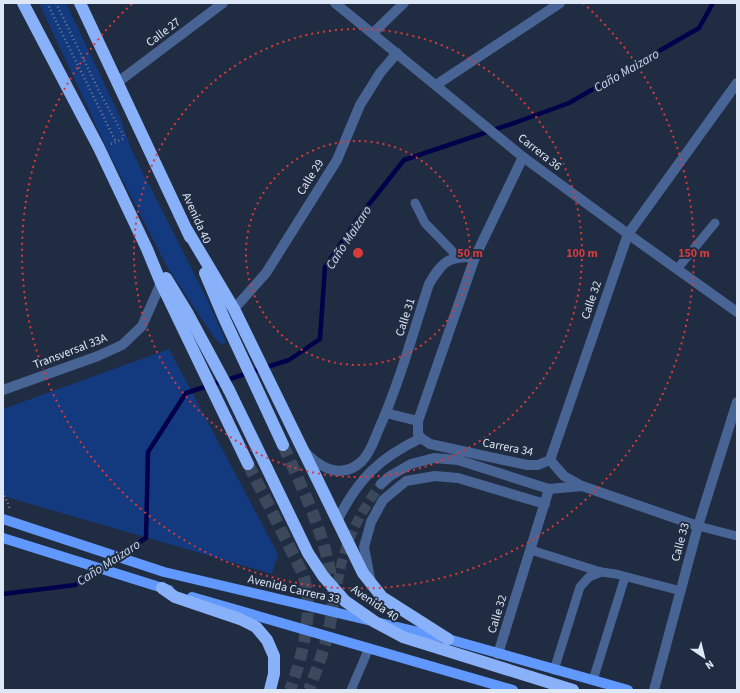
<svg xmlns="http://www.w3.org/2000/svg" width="740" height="693" font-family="'Source Sans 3',sans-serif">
  <rect width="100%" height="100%" fill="#202c41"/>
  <!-- green -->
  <g fill="#13397f">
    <path d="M39 3H66L121 119 131 149 208 301 226 342 222 345 214 337 166 265 109 153Z"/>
    <path d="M169 349 278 554 272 574 3 496V409Z"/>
  </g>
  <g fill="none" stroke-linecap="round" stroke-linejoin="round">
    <!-- stream -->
    <path stroke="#00014a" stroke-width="4.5" d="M3 594 75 585 146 538 148 452 186 393 289 360 320 339 325 267 359 217 404 160 517 122 569 103 699 28 713 3"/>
    <!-- street-tunnel -->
    <path stroke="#3c485c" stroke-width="10" stroke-dasharray="10 5" stroke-linecap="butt" d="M334 598C338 585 339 571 343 558 351 530 364 507 381 484"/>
    <!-- highway-tunnel -->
    <g stroke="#3c485c" stroke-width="12" stroke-dasharray="12 6" stroke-linecap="butt">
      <path d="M283 445C301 486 322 527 330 571 331 580 334 590 333 599 332 630 320 661 309 690"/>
      <path d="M248 464 301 570C316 603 303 657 290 690"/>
    </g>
    <!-- path -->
    <g stroke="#737d8f" stroke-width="2.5" stroke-dasharray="1 3" stroke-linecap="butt">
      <path d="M47 3 116 142"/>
      <path d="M56 3 101 95 125 138"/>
      <path d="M111 144 125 138"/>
      <path d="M3 492 10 509"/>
    </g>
    <!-- lane -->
    <g stroke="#486494" stroke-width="9">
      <path d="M415 203 425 223 458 257"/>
      <path d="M677 269 715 223"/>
      <path d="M698 526 737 536"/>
      <path d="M531 550 601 572"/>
      <path d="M554 670 580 587 589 577 601 572 616 574 681 591"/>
      <path d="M593 680 625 577"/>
      <path d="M351 690 369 648"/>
    </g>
    <!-- street -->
    <g stroke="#486494" stroke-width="10">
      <path d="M335 3 523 157 628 234 737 312"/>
      <path d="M373 33 404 3"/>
      <path d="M118 82 223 3"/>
      <path d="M436 85 560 3"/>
      <path d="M523 157 475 257 418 421V434L421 438 430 444 527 465H538L550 460"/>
      <path d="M234 309 266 273 337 160 360 105 380 73 397 53"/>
      <path d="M3 390 98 356 122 345 142 326 161 283"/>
      <path d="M386 413 418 421"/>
      <path d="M306 453C323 470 343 479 362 461 370 453 374 441 378 431 399 384 413 333 429 284 443 261 448 256 475 257"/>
      <path d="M550 460 628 234 737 83"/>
      <path d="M550 460 564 476 582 486"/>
      <path d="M381 484 390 476 411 464 434 458 458 460 549 489 582 486 698 526"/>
      <path d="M337 521C358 479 379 458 421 438"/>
      <path d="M371 584 364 547 371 522 383 500 406 481 435 476 458 478 545 504"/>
      <path d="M498 654 549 489"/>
      <path d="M654 690 698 526 737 402"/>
    </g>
    <!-- primary -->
    <g stroke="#6198fd" stroke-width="10">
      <path d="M3 519 164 572 448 639 628 690"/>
      <path d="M3 538 169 590"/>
      <path d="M192 597 513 690"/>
    </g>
    <!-- highway -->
    <g stroke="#88b1f9" stroke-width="12">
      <path d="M23 3 99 148 147 249 161 283 248 464"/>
      <path d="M80 3 190 237"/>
      <path d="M187 230 234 309 363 573 382 597 448 639"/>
      <path d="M205 273 224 318 283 445"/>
      <path d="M166 278 188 314 229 390"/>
      <path d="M162 588 175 597 240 619 256 627 267 640 274 656V674L270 690"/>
    </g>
    <!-- highway-bridge -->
    <path stroke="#88b1f9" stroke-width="12" d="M229 390 308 553 323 576 345 601 375 622 403 637 573 690"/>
  </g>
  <!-- distance rings -->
  <g fill="none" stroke="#d73b3c" stroke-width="2" stroke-dasharray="2 4">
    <circle cx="358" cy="253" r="112"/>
    <circle cx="358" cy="253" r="224"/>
    <path d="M583 3A336 336 0 1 1 133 3"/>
  </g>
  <g text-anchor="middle" stroke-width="4" stroke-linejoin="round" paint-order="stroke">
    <!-- street labels -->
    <g font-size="12" fill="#dee7f5" stroke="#202c41">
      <text transform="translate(163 32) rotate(-37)" y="4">Calle 27</text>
      <text transform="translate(540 152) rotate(38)" y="4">Carrera 36</text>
      <text transform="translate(310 177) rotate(-58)" y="4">Calle 29</text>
      <text transform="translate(197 218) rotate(66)" y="4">Avenida 40</text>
      <text transform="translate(591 300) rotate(-71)" y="4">Calle 32</text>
      <text transform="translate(405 317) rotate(-72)" y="4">Calle 31</text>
      <text transform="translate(70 351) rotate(-21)" y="4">Transversal 33A</text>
      <text transform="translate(508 447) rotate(11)" y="4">Carrera 34</text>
      <text transform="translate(680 542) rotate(-75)" y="4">Calle 33</text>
      <text transform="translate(294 589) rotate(13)" y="4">Avenida Carrera 33</text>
      <text transform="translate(375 603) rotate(34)" y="4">Avenida 40</text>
      <text transform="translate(497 614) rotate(-73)" y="4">Calle 32</text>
    </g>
    <!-- water labels -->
    <g font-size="13" font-style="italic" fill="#ccd8ed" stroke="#202c41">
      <text transform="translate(626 70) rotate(-30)" y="5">Caño Maizaro</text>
      <text transform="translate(348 237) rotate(-57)" y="5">Caño Maizaro</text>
      <text transform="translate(108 562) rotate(-33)" y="5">Caño Maizaro</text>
    </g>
  </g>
  <circle cx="358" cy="253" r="6" fill="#d73b3c" stroke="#202c41" stroke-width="2"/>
  <g font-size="12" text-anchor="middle" font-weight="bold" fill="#d73b3c" stroke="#202c41" stroke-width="4" stroke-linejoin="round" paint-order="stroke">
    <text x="470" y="257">50 m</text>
    <text x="582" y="257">100 m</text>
    <text x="694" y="257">150 m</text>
  </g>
  <!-- border -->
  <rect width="740" height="693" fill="none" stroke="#dee7f5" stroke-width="8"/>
  <!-- north arrow -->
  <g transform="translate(704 657) rotate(145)" stroke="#202c41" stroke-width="3" paint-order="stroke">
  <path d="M0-3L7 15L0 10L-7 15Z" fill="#dee7f5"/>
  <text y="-6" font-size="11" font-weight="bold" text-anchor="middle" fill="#dee7f5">N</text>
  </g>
</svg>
